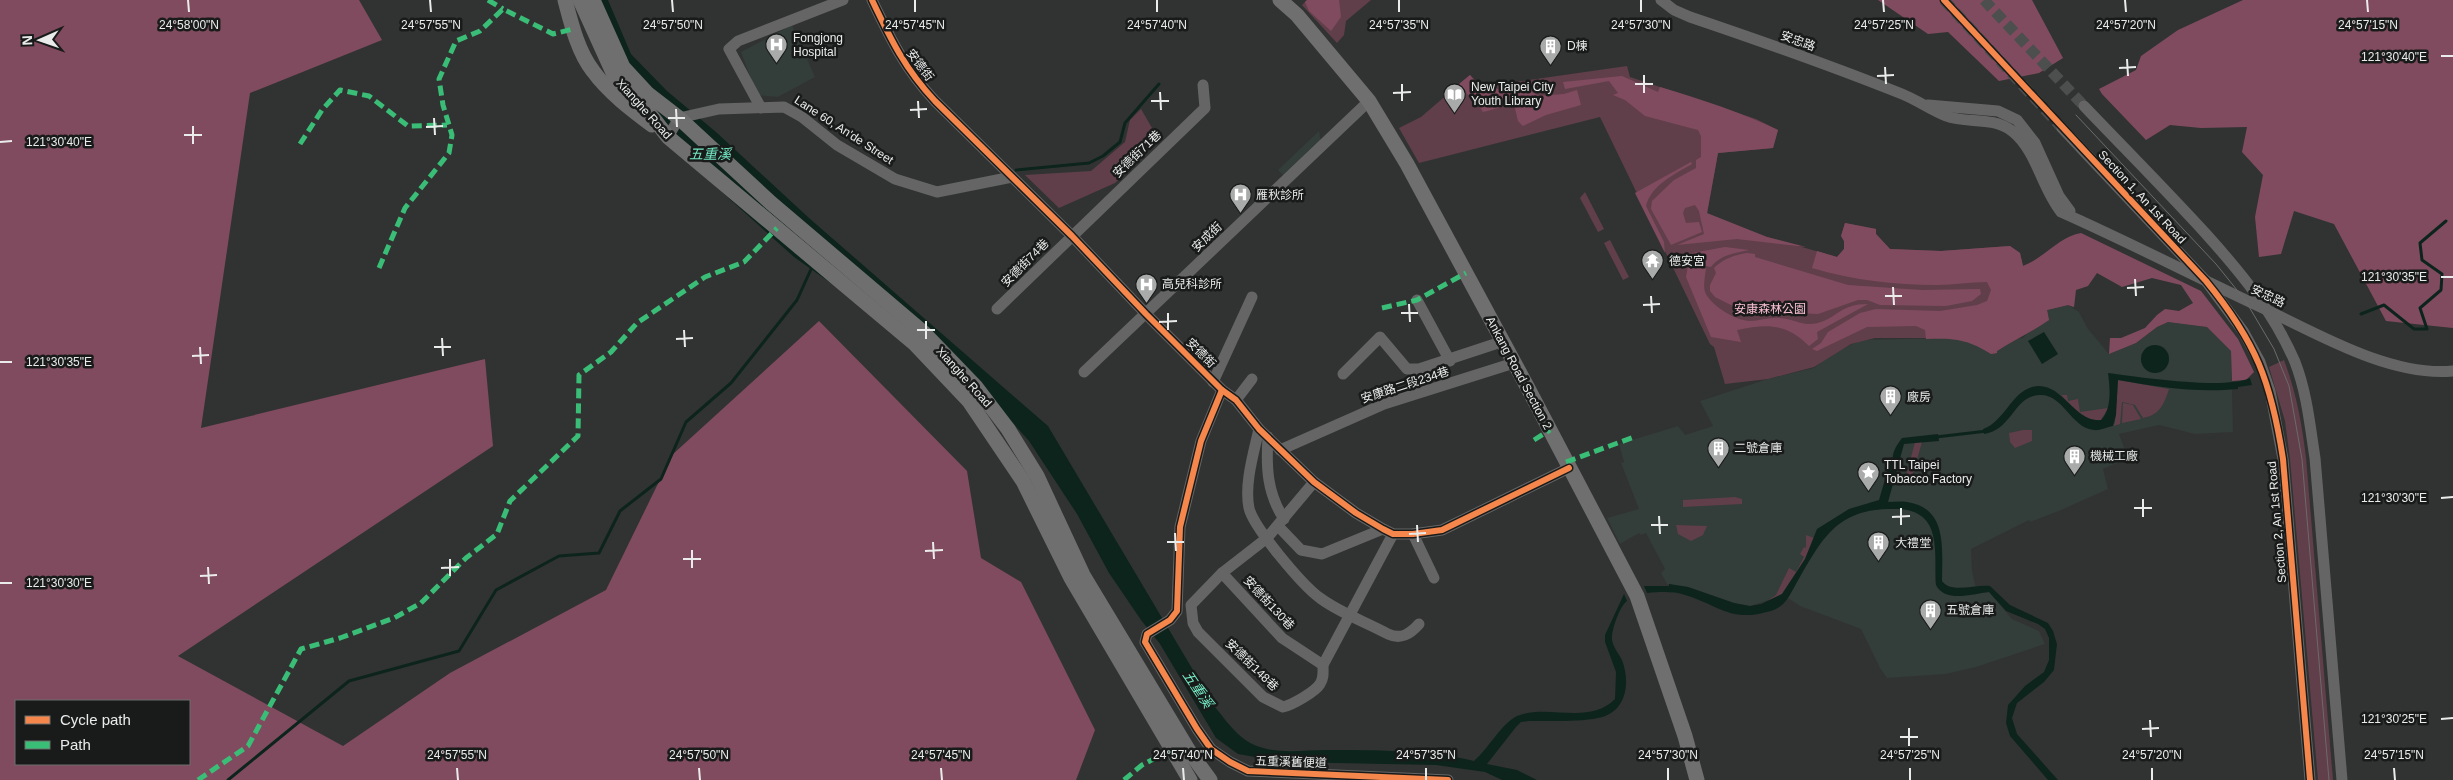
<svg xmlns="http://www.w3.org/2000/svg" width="2453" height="780" font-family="Helvetica,'Noto Sans TC',sans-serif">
  <rect width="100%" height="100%" fill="#313332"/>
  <!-- built -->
  <g fill="#333d39">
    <path d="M792 25 815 77 778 97 757 95 741 52Z"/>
    <path d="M1319 131 1321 143 1286 178 1278 170Z"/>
    <path d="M2068 305 2079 312 2088 329 2109 354 2136 343 2157 327 2168 322 2207 327 2231 351 2233 432 2195 434 2159 425 2119 434 2128 458 2103 469 2108 489 2059 511 2030 522 2029 520 1971 549 1972 571 1977 593 1989 592 2012 619 2039 631 2045 644 1976 667 1946 674 1887 678 1880 668 1861 629 1800 606 1788 598H1775L1750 606 1734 603 1688 587 1667 584 1661 573 1665 569 1646 533 1641 535 1639 533 1620 544 1607 518 1639 509 1621 463 1624 462 1619 444 1678 426 1685 435 1713 426 1700 401 1768 379 1814 368 1831 354 1861 340 1950 338 1972 342 1991 354 2015 339 2023 338 2047 310Z"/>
  </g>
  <!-- green -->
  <g fill="#603f4a">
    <path d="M1307 0H1371L1346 21 1344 35 1337 43 1302 5Z"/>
    <path d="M1627 66 1630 77 1756 119 1778 130 1773 148 1718 153 1707 214 1767 237 1837 257 1844 249V241L1841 236 1845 223 1876 229V234L1890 249 1941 251 2010 246 2020 253 2023 266 2042 258 2053 249 2066 276 2074 307 2068 305 2047 310 2049 320C2032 332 2014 340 1997 351V353L1991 354 1972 342 1950 338H1875L1851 344 1814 367 1768 379 1725 384 1714 347 1710 344 1600 117 1419 163 1399 128 1421 117 1470 75 1480 87Z"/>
    <path d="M1141 109 1159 140 1115 183 1059 208 1025 175 1091 171 1125 142 1130 120Z"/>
    <path d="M1585 192 1604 229 1598 232 1580 198Z"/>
    <path d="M1610 240 1629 277 1623 280 1604 243Z"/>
    <path d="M2284 360C2296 392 2302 424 2306 458L2333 780H2318L2290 459 2285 421 2269 367Z"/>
    <path d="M2118 380 2169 389C2164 404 2160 415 2143 418L2135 405 2122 402 2120 424 2113 426 2115 423Z"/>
    <path d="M2061 395H2067L2068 401 2078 399 2080 412 2108 408 2101 420C2085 422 2072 406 2061 395Z"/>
    <path d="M2123 403 2133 405 2141 419 2122 423Z"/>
    <path d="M2023 430H2032V441L2015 448 2010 442 2009 433Z"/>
    <path d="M1915 442H1922L1910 484 1906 486 1904 484Z"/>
    <path d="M1735 497 1742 499V504L1683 507V500Z"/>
    <path d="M1676 525 1707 526 1703 535 1691 541 1678 534Z"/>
    <path d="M1806 535 1814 538 1805 559 1782 594 1767 601 1776 595 1789 568 1796 572 1804 557 1800 554 1804 547 1806 548Z"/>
  </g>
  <!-- forest -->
  <g fill="#814b5f" fill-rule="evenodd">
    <path d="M0 0H359L382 40 250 93 201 428 485 359 493 446 178 656 343 746 450 673 606 590 672 455 819 321 967 471 981 558 1021 582 1095 730 1076 780H0ZM16 701H189V764H16Z"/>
    <path d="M1307 0H1339L1341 17 1331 31 1309 11 1305 2Z"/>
    <path d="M1878 0H2032L2063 58 2039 73 1999 81 1948 32 1928 34Z"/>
    <path d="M2243 0H2453V328L2386 321 2334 224 2294 211 2281 254 2259 257 2255 217 2263 175 2242 152 2247 127 2201 128 2170 125 2146 140 2102 94 2099 89 2136 70 2141 56 2178 30Z"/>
    <path d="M1470 75 1480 86 1491 85 1500 90 1522 87 1539 96 1564 94 1577 90 1581 105 1546 115 1523 126 1518 121 1514 104 1483 112 1474 98 1472 100 1459 84Z"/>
    <path d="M1622 76 1658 92 1660 87C1700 99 1741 112 1778 130L1773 148 1718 153 1707 213 1767 237 1806 247 1737 239 1677 245 1704 234 1699 211 1695 205 1685 208 1683 213 1686 223 1699 222 1702 232 1671 245 1651 209 1652 201 1674 180 1696 168V160L1701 157V136L1698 130 1645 116 1625 100 1613 95 1618 93 1609 81 1565 89 1563 82Z"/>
    <path d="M1691 162 1692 164C1675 174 1651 185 1646 206L1664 242 1665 253 1635 193Z"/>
    <path d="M1845 223 1876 229V234L1890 249 1941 251 2010 246 2020 253 2023 266C2044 258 2060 236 2081 233L2201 291 2238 339 2254 372 2246 380 2232 381 2231 351 2207 327 2168 322 2157 327 2136 343 2109 354 2110 338H2121L2145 328 2157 315 2165 309 2179 311 2193 303 2181 285 2152 278 2122 287 2097 273 2088 286 2076 290 2074 307 2068 305 2047 310 2049 320C2032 332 2014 340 1997 351V353L1991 354C1967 339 1954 338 1926 339L1925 330 1916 326 1867 327 1817 351 1812 349 1821 343 1828 332 1860 313 1876 309 1940 311 1977 305 1987 301 1991 290 1987 282C1970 282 1953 285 1937 285 1894 285 1853 280 1812 268L1817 251 1837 257 1844 249V241L1841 236Z"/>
    <path d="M1725 247 1749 250C1735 253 1720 255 1711 267L1688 263 1671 257Z"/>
    <path d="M1747 253 1755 254V257L1848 285 1922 290 1980 289 1981 294 1972 301 1946 306 1880 305 1867 300H1858L1818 314 1781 312 1749 314 1715 297 1710 291V285L1716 273 1714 268C1723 259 1734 255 1747 253Z"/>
    <path d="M1688 266 1706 269C1705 276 1703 286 1705 292 1710 305 1736 321 1750 321 1760 321 1770 317 1780 318 1794 319 1804 327 1818 323 1839 317 1840 304 1868 304L1817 332 1818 339 1809 346C1786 323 1767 324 1737 330L1741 342 1711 337 1686 277Z"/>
  </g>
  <!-- water -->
  <g fill="#0d241d">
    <path d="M574 0H608L631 54 667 91 716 132 809 218 1048 426 1215 707C1228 723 1240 741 1260 747 1281 754 1304 750 1325 750 1373 750 1429 750 1474 761 1488 749 1502 723 1517 716 1548 703 1588 726 1615 699L1616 672 1605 642V635L1624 594 1627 601C1620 606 1611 630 1612 640 1613 647 1619 654 1622 660 1631 684 1626 713 1598 718 1580 722 1549 721 1529 721L1521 722 1516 727 1487 764 1517 770 1537 780H1502L1485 772 1436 765 1284 762 1238 754 1216 738 1160 644 1141 620 1109 573 1077 514 1029 441 1013 423 887 323 794 257 702 174Z"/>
    <path d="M2044 332 2058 354 2042 364 2028 341Z"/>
    <circle cx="2155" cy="359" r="14"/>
    <path d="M2108 373C2139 377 2224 390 2250 378L2252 385 2238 387V389C2196 393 2159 387 2118 380L2116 415 2113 426C2107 427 2099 431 2094 430 2071 428 2063 393 2039 395 2014 396 2012 430 1984 434L1983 429C2004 422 2011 393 2032 387 2062 379 2073 423 2101 420 2112 409 2110 388 2108 373Z"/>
    <path d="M1938 434 1939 441 1904 444 1888 502C1894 502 1901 501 1907 502 1948 508 1942 549 1942 581 1951 594 1976 584 1990 586L2010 605 2048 623 2053 631 2057 644 2054 670 2044 682 2017 703 2012 718 2017 734 2058 780H2048L2010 736 2006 723 2008 705 2025 686 2044 672 2049 660V638L2045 629 2038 624 2006 611 1989 592C1972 594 1945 603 1936 585 1934 552 1943 511 1898 509 1837 507 1823 537 1796 584 1789 596 1786 606 1771 611 1730 623 1721 606 1685 595 1673 591 1659 592 1647 593L1644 586H1669V584L1688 587 1734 603 1750 606 1761 604 1782 594 1805 559 1817 529 1849 509 1879 500 1890 462H1893C1891 452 1898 444 1902 438Z"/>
  </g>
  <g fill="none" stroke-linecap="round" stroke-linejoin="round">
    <!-- stream -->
    <g stroke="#0d241d" stroke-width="3">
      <path d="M1016 170 1089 163 1103 156 1120 142 1125 123 1159 84"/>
      <path d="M2361 314 2384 305 2414 329H2427L2420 308 2441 290 2442 274 2422 260 2420 243 2446 221"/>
      <path d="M1936 437 1987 431"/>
      <path d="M228 780 349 681 459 651 496 590 559 556 599 553 620 511 661 479 686 422 731 383 797 300 812 267"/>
    </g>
    <!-- minor-tunnel -->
    <g stroke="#4d4f4e" stroke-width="11" stroke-dasharray="11 5.5" stroke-linecap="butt">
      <path d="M1944 0 2062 128"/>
      <path d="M1984 0 2084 106"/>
    </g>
    <!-- minor -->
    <g stroke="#656565" stroke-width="11">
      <path d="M872 0C891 40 905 69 935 101L1072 236 1146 314 1222 390 1236 400 1259 429 1314 482 1356 513 1383 529 1393 534H1413L1442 530 1569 468"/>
      <path d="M1661 0 1674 10 1690 17C1761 41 1832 66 1902 94 1917 100 1931 110 1946 116 1967 124 1992 116 2012 131 2037 151 2041 187 2061 212 2131 243 2198 278 2267 310 2321 336 2392 377 2453 371"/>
      <path d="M1928 105 1998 111 2017 120 2035 143 2059 196 2070 211"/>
      <path d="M2084 106C2125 149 2167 191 2207 235 2242 274 2274 313 2295 362 2307 393 2310 426 2315 458L2342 780"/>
      <path d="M761 108 729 49 738 41 843 0"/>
      <path d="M2062 128 2206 281 2243 331 2260 362 2270 391 2283 459 2310 780"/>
      <path d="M668 137 679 118 719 109 784 107 802 117 837 145 895 179 937 192 1012 177"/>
      <path d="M1417 300 1450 361"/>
      <path d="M997 309 1205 108 1203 85"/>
      <path d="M1084 372 1369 101"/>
      <path d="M1343 374 1380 337 1407 369H1419L1501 342"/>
      <path d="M1213 382 1252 297"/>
      <path d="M1222 390 1201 441 1180 527 1177 611 1170 620 1147 634 1145 642 1197 729 1211 749 1230 762 1248 771 1448 780"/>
      <path d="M1236 400 1252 379"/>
      <path d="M1259 429C1254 452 1244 484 1249 508 1253 527 1303 586 1320 598 1340 613 1366 622 1388 634 1401 640 1410 634 1419 624"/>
      <path d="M1268 437C1266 467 1267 493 1284 519"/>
      <path d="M1280 450 1384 404 1514 363"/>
      <path d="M1314 482 1267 538 1222 573 1191 605 1193 623 1198 632 1263 697 1283 707C1292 705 1315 692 1320 684 1324 678 1323 672 1323 665L1393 534"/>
      <path d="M1278 526 1301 550 1322 554 1383 529"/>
      <path d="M1413 534 1434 578"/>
      <path d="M1222 573 1282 638 1323 665"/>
    </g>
    <!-- major -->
    <g stroke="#706f6f" stroke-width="15">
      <path d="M565 0C571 23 578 52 593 71 608 92 632 110 652 125"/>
      <path d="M580 0 614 75 640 101 668 137 915 344 969 401 1023 481 1071 578 1190 780"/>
      <path d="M593 0 623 67 648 94 679 118 771 203 924 333 976 387 1008 429 1037 476 1083 575 1189 751 1210 780"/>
      <path d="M1280 0 1297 15 1369 101 1407 164 1530 392 1637 596 1685 736 1697 780"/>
    </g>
    <!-- tram -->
    <path stroke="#6b6b6b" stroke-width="1" d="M2076 115 2216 264 2245 300 2274 349 2289 386 2302 459 2329 780"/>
    <!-- quiet -->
    <g stroke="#3abd76" stroke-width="5" stroke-dasharray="10 5" stroke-linecap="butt">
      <path d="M488 0 503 9"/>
      <path d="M300 144 322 110 340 90 369 96 408 126 447 125"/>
      <path d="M379 268 405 208 449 153 452 135 443 105 439 79 456 41 480 31 503 9 553 34 573 29"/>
      <path d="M1382 308 1417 300 1466 273"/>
      <path d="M1534 440 1550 430"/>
      <path d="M1566 462 1634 437"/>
      <path d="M198 780 248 746 301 649 340 638 394 618 421 603 466 558 497 534 510 501 578 436 579 375 611 352 637 323 705 277 744 262 777 228"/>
      <path d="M1124 780 1142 765 1171 750"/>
    </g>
    <defs>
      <g id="cycleway">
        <path d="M872 0C891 40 905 69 935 101L1072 236 1146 314 1222 390 1236 400 1259 429 1314 482 1356 513 1383 529 1393 534H1413L1442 530 1569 468"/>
        <path d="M1944 0 2206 281C2256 342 2271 381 2283 459L2310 780"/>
        <path d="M1222 390 1201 441 1180 527 1177 611 1170 620 1147 634 1145 642 1197 729 1211 749 1230 762 1248 771 1448 780"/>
      </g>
    </defs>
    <!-- cycleway casing -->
    <use href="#cycleway" stroke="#191b1a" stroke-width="9"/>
    <!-- cycleway -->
    <use href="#cycleway" stroke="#f5874c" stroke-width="6"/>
  </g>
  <!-- ticks -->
  <path fill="none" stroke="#e9ecea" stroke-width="2" d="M188 0 189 12M430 0 431 12M672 0 673 12M915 0V12M1157 0V12M1399 0V12M1641 0V12M1883 0 1884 12M2125 0 2126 12M2367 0 2368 12M2441 56H2453M2127 59 2128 76M1885 67 1886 84M2119 68 2136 67M1644 75V93M1877 76 1894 75M1402 84V101M1635 84H1653M1160 92 1161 110M1393 93 1411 92M918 101 919 118M1151 101H1169M676 109 677 127M910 110 927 109M434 118 435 135M668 118H685M193 126V144M426 127 443 126M184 135H202M0 142 12 141M2441 277H2453M2135 279 2136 296M1893 287 1894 305M2127 288 2144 287M1651 296 1652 313M1885 296H1902M1409 304 1410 322M1643 305 1660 304M1168 313V330M1401 313H1418M926 321V339M1159 322 1177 321M684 330 685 347M917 330H935M442 338 443 356M676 339 693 338M200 347 201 364M434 347H451M192 356 209 355M0 362H12M2441 498 2453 497M2143 499V517M1901 508V525M2134 508H2152M1659 516 1660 534M1892 517 1910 516M1417 525 1418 542M1651 525H1668M1175 533 1176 551M1409 534 1426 533M933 542 934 559M1167 542H1184M692 550V568M925 551 943 550M450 559V576M683 559H701M208 567 209 584M441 568 459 567M200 576 217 575M0 583H12M2441 719 2453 718M2150 720 2151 737M1909 728V746M2142 729 2159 728M1900 737H1918M457 768 458 780M699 768 700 780M941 768 942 780M1183 768 1184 780M1426 768V780M1668 768V780M1910 768V780M2152 768V780M2394 768 2395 780"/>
  <!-- icons -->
  <defs>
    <symbol id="hospital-pin" viewBox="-11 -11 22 30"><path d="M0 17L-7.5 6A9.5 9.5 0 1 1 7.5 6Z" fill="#a9abaa" stroke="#191b1a"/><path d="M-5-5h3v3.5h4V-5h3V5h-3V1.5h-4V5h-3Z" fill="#fff"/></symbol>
    <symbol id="building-pin" viewBox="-11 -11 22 30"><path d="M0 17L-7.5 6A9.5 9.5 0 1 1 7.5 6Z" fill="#a9abaa" stroke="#191b1a"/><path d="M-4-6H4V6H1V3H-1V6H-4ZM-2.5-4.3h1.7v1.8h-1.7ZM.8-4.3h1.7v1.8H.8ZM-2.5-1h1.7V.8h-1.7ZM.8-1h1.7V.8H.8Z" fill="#fff"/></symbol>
    <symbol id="library-pin" viewBox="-11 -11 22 30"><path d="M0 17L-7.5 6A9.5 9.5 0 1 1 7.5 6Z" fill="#a9abaa" stroke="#191b1a"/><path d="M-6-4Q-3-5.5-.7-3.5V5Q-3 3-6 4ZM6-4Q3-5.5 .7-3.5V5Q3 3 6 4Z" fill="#fff"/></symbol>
    <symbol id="temple-pin" viewBox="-11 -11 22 30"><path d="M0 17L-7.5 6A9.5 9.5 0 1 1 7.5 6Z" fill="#a9abaa" stroke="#191b1a"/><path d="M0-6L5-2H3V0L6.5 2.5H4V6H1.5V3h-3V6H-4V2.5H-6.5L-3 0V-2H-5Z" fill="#fff"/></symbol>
    <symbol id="sight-pin" viewBox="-11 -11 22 30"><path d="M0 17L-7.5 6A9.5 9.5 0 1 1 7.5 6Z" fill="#a9abaa" stroke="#191b1a"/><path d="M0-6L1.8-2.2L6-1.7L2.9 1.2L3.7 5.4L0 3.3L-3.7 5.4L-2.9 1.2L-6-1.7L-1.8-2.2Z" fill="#fff"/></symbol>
  </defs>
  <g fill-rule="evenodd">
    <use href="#hospital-pin" x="764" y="32" width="25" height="34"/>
    <use href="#building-pin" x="1538" y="34" width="25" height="34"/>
    <use href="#library-pin" x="1442" y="82" width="25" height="34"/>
    <use href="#hospital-pin" x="1228" y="182" width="25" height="34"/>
    <use href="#temple-pin" x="1640" y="248" width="25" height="34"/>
    <use href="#hospital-pin" x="1134" y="272" width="25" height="34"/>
    <use href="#building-pin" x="1878" y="384" width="25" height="34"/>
    <use href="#building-pin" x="1706" y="436" width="25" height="34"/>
    <use href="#building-pin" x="2062" y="444" width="25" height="34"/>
    <use href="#sight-pin" x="1856" y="460" width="25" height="34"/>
    <use href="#building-pin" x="1866" y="530" width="25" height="34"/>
    <use href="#building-pin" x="1918" y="598" width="25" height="34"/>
  </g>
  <g text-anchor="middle" stroke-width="5" stroke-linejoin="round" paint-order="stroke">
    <!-- poi labels -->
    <g font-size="12" fill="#e9ecea" stroke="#191b1a" text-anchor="start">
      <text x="793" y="42">Fongjong<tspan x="793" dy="14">Hospital</tspan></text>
      <text x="1567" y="50">D棟</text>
      <text x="1471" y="91">New Taipei City<tspan x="1471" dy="14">Youth Library</tspan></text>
      <text x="1256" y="199">雁秋診所</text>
      <text x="1669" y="265">德安宮</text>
      <text x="1162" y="288">高兒科診所</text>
      <text x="1907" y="401">廠房</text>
      <text x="1734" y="452">二號倉庫</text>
      <text x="2090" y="460">機械工廠</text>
      <text x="1884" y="469">TTL Taipei<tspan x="1884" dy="14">Tobacco Factory</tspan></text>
      <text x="1895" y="547">大禮堂</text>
      <text x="1946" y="614">五號倉庫</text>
    </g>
    <!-- street labels -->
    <g font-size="12" fill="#e9ecea" stroke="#191b1a">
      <text transform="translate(1798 41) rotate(20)" y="4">安忠路</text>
      <text transform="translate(920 65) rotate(53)" y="4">安德街</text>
      <text transform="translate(644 109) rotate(48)" y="4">Xianghe Road</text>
      <text transform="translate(844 130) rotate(33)" y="4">Lane 60, An'de Street</text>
      <text transform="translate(1137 154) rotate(-44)" y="4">安德街71巷</text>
      <text transform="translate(2142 197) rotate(47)" y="4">Section 1, An 1st Road</text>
      <text transform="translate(1207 237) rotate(-44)" y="4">安成街</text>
      <text transform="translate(1025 263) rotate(-45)" y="4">安德街74巷</text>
      <text transform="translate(2268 296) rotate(25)" y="4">安忠路</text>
      <text transform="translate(1201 353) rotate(45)" y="4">安德街</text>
      <text transform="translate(1519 373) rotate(62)" y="4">Ankang Road Section 2</text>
      <text transform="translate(964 377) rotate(48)" y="4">Xianghe Road</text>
      <text transform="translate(1405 385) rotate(-18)" y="4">安康路二段234巷</text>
      <text transform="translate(2277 522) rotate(-95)" y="4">Section 2, An 1st Road</text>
      <text transform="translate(1269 603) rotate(47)" y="4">安德街130巷</text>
      <text transform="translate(1252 665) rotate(44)" y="4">安德街148巷</text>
      <text transform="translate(1291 762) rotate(2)" y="4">五重溪舊便道</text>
    </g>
    <!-- park labels -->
    <g font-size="12" fill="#fbc0d3" stroke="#191b1a">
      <text x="1770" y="313">安康森林公園</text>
    </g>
    <!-- water labels -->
    <g font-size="14" font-style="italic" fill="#72e7c2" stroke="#191b1a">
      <text x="710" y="159">五重溪</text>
      <text transform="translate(1198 689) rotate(56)" y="5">五重溪</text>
    </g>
  </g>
  <g font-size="12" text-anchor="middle" fill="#e9ecea" stroke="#191b1a" stroke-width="5" stroke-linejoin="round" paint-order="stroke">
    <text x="189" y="29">24°58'00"N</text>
    <text x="431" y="29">24°57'55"N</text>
    <text x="673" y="29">24°57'50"N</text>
    <text x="915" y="29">24°57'45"N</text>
    <text x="1157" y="29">24°57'40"N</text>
    <text x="1399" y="29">24°57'35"N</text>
    <text x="1641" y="29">24°57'30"N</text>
    <text x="1884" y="29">24°57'25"N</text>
    <text x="2126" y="29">24°57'20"N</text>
    <text x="2368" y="29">24°57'15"N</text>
    <text x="2394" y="61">121°30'40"E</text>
    <text x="59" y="146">121°30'40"E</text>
    <text x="2394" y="281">121°30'35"E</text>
    <text x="59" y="366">121°30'35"E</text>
    <text x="2394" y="502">121°30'30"E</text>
    <text x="59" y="587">121°30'30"E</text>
    <text x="2394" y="723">121°30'25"E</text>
    <text x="457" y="759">24°57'55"N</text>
    <text x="699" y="759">24°57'50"N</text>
    <text x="941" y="759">24°57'45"N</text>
    <text x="1183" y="759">24°57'40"N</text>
    <text x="1426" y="759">24°57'35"N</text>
    <text x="1668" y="759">24°57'30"N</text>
    <text x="1910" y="759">24°57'25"N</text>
    <text x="2152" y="759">24°57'20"N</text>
    <text x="2394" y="759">24°57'15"N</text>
  </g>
  <!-- legend -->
  <rect x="15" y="700" width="175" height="65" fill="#191b1a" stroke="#6c6f6d"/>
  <rect x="25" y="716" width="25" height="8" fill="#f5874c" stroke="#6c6f6d"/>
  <text x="60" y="725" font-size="15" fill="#e9ecea">Cycle path</text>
  <rect x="25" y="741" width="25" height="8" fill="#3abd76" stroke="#6c6f6d"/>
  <text x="60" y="750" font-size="15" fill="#e9ecea">Path</text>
  <!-- north arrow -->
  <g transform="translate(40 40) rotate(268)" stroke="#191b1a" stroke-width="4" paint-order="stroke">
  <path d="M0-4L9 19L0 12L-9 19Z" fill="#e9ecea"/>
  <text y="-8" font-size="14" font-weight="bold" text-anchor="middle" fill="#e9ecea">N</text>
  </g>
</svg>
